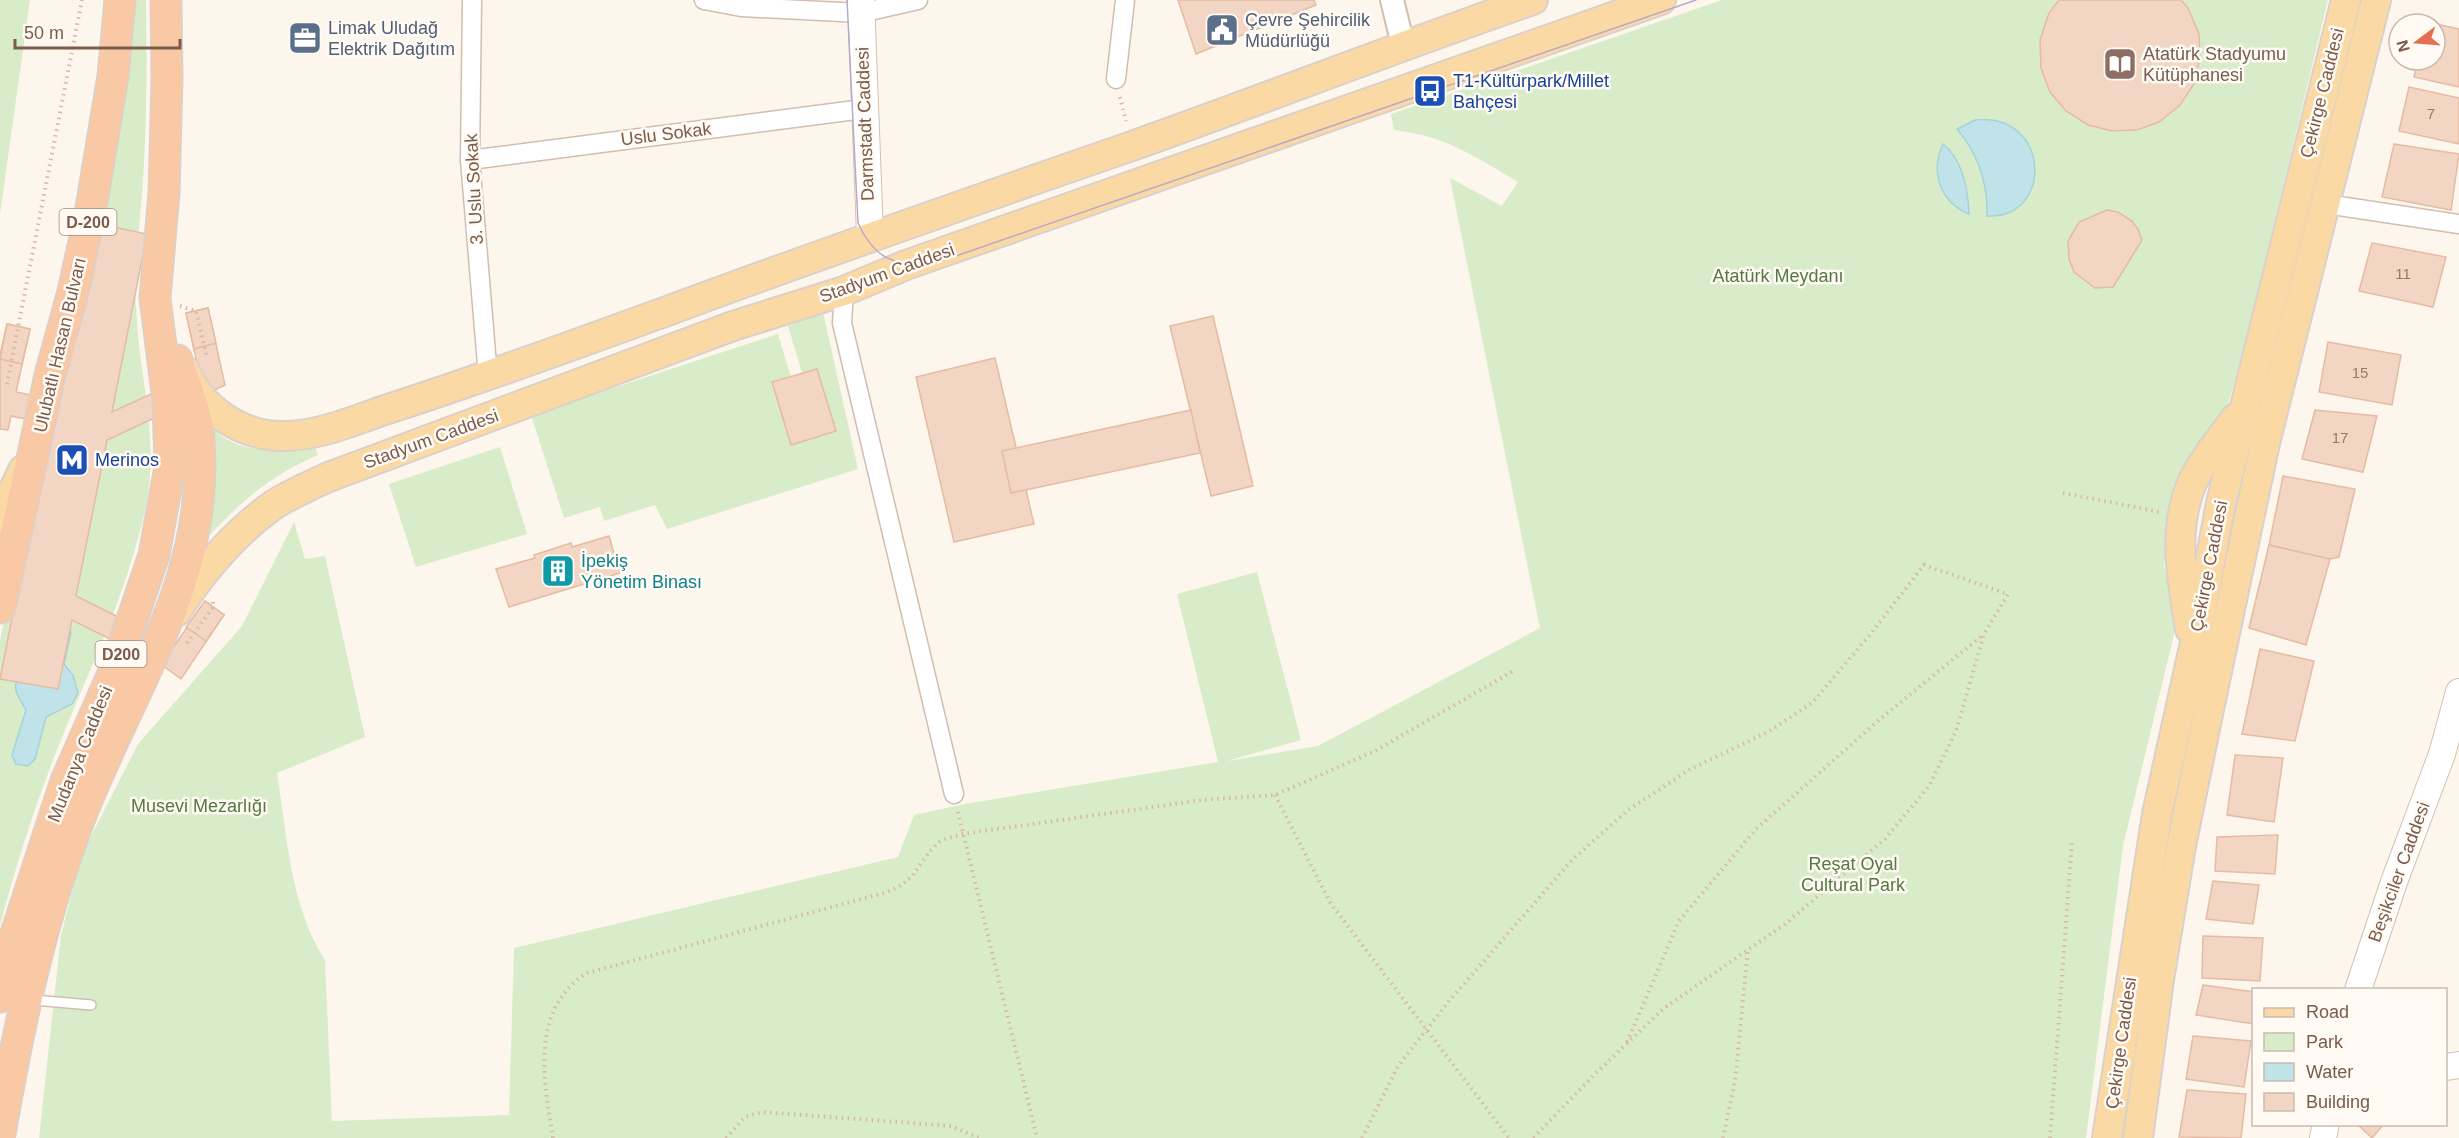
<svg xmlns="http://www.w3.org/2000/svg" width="2459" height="1138" font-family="Arial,sans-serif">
  <rect width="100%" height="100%" fill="#fdf6ec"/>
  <!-- green -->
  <g fill="#d8ecc9">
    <path d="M0 0H30L0 214Z"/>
    <path d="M124 0H146C147 54 147 108 144 163 142 210 134 258 136 306 138 373 160 438 146 506 129 585 96 656 65 730 39 793 17 860 0 926V641Z"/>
    <path d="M1722 0H2328L2243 352 2219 435 2169 518 2164 566 2178 618 2123 846 2086 1138H39L61 935 81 856 138 744 242 626 294 522 305 559 325 556 365 737 277 773C287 835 290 906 325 960L332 1121 509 1115 514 948 898 857 914 815 965 804 1218 762 1177 594 1257 572 1301 740 1227 761 1318 746 1540 628 1450 178 1502 206 1518 182C1474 156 1446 136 1394 130L1391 114Z"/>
    <path d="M823 312 858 469 667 529 655 505 604 521 600 507 564 518 531 415 778 334 791 377 802 373 788 326Z"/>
    <path d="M189 401C198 411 207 423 217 432 242 455 284 451 315 448L318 455C254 482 214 527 172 581L191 479Z"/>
    <path d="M500 447 527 534 416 567 389 484Z"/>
  </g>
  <!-- water -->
  <g fill="#bfe3e8" stroke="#a5d3da" stroke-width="1.5">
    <path d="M1975 120C2050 111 2055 219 1987 216 1988 183 1979 155 1957 129Z"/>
    <path d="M1943 144C1963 160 1968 189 1969 214 1940 202 1930 172 1943 144Z"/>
    <path d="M52 627 71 632 64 664 73 675 78 693 72 704 46 717 35 759 28 766 16 764 12 755 26 710C22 702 14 693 16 684 18 664 41 642 52 627Z"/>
  </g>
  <!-- building -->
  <g fill="#f3d5c3" stroke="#e6bba3" stroke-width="1.5">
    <path d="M1178 0H1314L1316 5 1196 54Z"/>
    <path d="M2059 0H2181L2188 8 2199 34 2200 59 2194 84 2180 105 2159 122 2137 130 2112 131 2088 125 2066 111 2050 92 2041 68 2040 40 2049 13Z"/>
    <path d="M2427 22 2459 29V87L2414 77 2418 60H2435V24H2426Z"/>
    <path d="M2409 87 2459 98V144L2399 131Z"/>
    <path d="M2394 144 2459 154 2451 210 2382 197Z"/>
    <path d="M2107 210 2118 212 2132 221 2138 229 2142 240 2113 287 2095 288 2074 272 2069 259 2068 241 2079 222Z"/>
    <path d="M89 222 147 234 112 412 199 372 186 313 208 308 225 385 107 440 76 596 175 645 205 601 224 615 181 679 162 665 72 620 58 689 0 679 50 424 11 416 8 430 0 429V355L7 324 30 329 16 392 55 400Z"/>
    <path d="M2372 243 2446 257 2433 307 2359 291Z"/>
    <path d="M208 308 216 343 194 349 186 313Z"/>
    <path d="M1213 316 1253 486 1211 496 1170 326Z"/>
    <path d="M7 324 30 329 22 364 0 359Z"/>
    <path d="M2328 342 2401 355 2392 405 2319 392Z"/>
    <path d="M995 358 1034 524 954 542 916 377Z"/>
    <path d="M817 369 836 431 791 445 772 382Z"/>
    <path d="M1191 410 1200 453 1011 493 1002 451Z"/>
    <path d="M2315 410 2377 416 2363 472 2302 459Z"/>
    <path d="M2283 476 2355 489 2339 557 2330 559 2269 545Z"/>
    <path d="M609 536 620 573 509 607 496 569 535 558 534 555 571 543 572 547Z"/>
    <path d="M2269 545 2330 559 2306 645 2249 628Z"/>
    <path d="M205 601 224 615 206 641 186 627Z"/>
    <path d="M2260 649 2314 661 2295 741 2242 734Z"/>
    <path d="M2235 755 2283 758 2274 822 2227 815Z"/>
    <path d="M2278 835 2275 874 2215 871 2217 837Z"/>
    <path d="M2213 881 2259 885 2253 924 2206 919Z"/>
    <path d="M2203 936 2263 938 2260 981 2202 978Z"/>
    <path d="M2203 985 2254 992 2253 1024 2196 1015Z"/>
    <path d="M2193 1036 2251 1041 2244 1087 2186 1079Z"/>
    <path d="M2187 1090 2246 1094 2241 1138 2179 1137Z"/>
    <path d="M2357 1124H2384L2372 1138Z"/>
  </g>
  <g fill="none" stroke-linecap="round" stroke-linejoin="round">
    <defs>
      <path id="service" d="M34 1000 91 1005"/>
      <g id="minor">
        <path d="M472 0 470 160 488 377"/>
        <path d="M704 0 741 7 861 13 918 0"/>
        <path d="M1116 79 1125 0"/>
        <path d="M470 160 863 109"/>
        <path d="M2326 204 2459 224"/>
        <path d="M844 291 842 323 954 794"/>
      </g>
      <path id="tertiary" d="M1392 0 1403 45"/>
      <g id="secondary">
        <path d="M861 0 870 235"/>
        <path d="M2358 990 2394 882 2442 754 2459 692"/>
        <path d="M2446 1067 2459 1065"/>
        <path d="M2323 1138 2326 1124"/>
      </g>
      <g id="primary">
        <path d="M185 371C201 409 241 436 282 436 319 437 359 418 394 407 484 378 573 345 662 313 817 255 973 201 1129 147 1264 99 1397 47 1533 0"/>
        <path d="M0 519 23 470"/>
        <path d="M176 612C202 571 232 535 272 506 288 495 308 487 326 478L733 326 844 291 906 265 1661 0"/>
        <path d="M2190 629C2182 581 2172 530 2192 483 2203 460 2221 438 2236 418"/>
        <path d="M2107 1138 2157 814 2194 647 2221 503 2346 0"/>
        <path d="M2138 1138 2159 980 2181 846 2208 714 2265 443 2376 0"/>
      </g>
      <g id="trunk">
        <path d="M0 608 50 375 73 292 90 214 113 76 120 0"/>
        <path d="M0 997 11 949 66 781 116 667 154 555 170 467 168 401 155 298 164 193 167 79 166 0"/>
        <path d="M0 1134C18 1031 39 928 75 831 123 698 215 578 198 430 195 407 184 382 177 360"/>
      </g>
    </defs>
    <!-- service casing -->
    <use href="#service" stroke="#d1beb0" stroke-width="12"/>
    <!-- minor casing -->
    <use href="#minor" stroke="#d1beb0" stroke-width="21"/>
    <!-- tertiary casing -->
    <use href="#tertiary" stroke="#d1beb0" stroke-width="26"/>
    <!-- secondary casing -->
    <use href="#secondary" stroke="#d6c0b0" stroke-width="28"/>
    <!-- primary casing -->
    <use href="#primary" stroke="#dad1cd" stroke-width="32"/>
    <!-- trunk casing -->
    <use href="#trunk" stroke="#dad1cd" stroke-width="33"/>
    <!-- path -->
    <g stroke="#d9b8a5" stroke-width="4" stroke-dasharray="1.5 4.5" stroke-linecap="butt">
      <path d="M1120 97 1126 121"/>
      <path d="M180 306 196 311 207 357"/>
      <path d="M7 384 82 0"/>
      <path d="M2063 493 2160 512"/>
      <path d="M187 643 213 607V602"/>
      <path d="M1275 795 1331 904 1509 1138"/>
      <path d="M958 812 1037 1138"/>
      <path d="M1627 1042 1679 921 1756 829 1880 719 1983 635"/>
      <path d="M553 1138C544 1080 529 1010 587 973L884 893C920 879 913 868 936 845 941 839 954 837 962 834L1202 800 1275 795 1375 751 1515 670"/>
      <path d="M726 1138 745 1117 762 1112 951 1126 980 1138"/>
      <path d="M1362 1138 1398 1066 1449 1001 1573 859 1628 810 1689 770 1768 732 1812 703 1868 637 1924 565 2008 594 1984 634 1956 731 1929 786 1885 839 1785 924 1663 1009 1594 1075 1533 1138"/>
      <path d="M1723 1138 1735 1081 1748 949"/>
      <path d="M2050 1138 2072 842"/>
    </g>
    <!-- service -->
    <use href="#service" stroke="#fff" stroke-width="9"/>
    <!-- minor -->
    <use href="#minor" stroke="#fff" stroke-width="18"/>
    <!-- tertiary -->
    <use href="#tertiary" stroke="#fff" stroke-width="22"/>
    <!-- secondary -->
    <use href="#secondary" stroke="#fff" stroke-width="26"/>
    <!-- primary -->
    <use href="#primary" stroke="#fbd9a5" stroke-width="28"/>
    <!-- trunk -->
    <use href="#trunk" stroke="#f9c8a4" stroke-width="30"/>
    <!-- tram -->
    <path stroke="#b9a8c9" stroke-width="1.5" d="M847 0 858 223C874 258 892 265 930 265L1696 0"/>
  </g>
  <!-- icons -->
  <defs>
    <symbol id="civic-square" viewBox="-11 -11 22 22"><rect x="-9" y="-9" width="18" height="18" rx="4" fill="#5c6f8a" stroke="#fffaf3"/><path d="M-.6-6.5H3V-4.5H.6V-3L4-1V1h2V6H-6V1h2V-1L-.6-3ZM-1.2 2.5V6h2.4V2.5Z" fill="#fff"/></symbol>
    <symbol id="office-square" viewBox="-11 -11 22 22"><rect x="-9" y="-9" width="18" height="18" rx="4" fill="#5c6f8a" stroke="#fffaf3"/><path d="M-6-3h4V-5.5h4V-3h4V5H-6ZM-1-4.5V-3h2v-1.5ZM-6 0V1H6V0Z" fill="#fff"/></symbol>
    <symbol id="library-square" viewBox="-11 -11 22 22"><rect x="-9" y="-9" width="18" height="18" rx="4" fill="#8d6e63" stroke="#fffaf3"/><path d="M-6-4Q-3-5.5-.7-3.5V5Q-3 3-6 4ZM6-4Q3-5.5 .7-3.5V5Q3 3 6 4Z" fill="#fff"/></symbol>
    <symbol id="bus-square" viewBox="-11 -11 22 22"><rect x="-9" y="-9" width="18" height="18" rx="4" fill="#1a4fb4" stroke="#fffaf3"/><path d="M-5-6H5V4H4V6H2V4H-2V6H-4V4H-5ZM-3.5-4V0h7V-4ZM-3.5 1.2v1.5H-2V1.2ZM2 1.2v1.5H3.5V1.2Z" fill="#fff"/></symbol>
    <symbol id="metro-square" viewBox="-11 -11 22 22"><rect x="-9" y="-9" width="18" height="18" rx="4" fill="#1a4fb4" stroke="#fffaf3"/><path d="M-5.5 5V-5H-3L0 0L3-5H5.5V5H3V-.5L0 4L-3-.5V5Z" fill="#fff"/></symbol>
    <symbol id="building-square" viewBox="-11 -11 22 22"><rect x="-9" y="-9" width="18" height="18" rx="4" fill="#0f9aa8" stroke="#fffaf3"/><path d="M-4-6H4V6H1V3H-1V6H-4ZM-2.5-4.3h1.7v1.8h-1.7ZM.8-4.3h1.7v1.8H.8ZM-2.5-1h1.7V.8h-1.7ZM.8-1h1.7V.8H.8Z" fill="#fff"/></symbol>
  </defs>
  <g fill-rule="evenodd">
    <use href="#civic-square" x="1203" y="11" width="38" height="38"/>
    <use href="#office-square" x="286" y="19" width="38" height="38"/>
    <use href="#library-square" x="2101" y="45" width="38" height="38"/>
    <use href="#bus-square" x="1411" y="72" width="38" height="38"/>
    <use href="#metro-square" x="53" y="441" width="38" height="38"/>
    <use href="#building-square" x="539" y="552" width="38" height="38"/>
  </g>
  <g text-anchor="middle" stroke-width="5" stroke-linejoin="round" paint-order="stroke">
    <!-- number labels -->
    <g font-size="15" fill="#987a6a">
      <text x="2431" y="119">7</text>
      <text x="2403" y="279">11</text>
      <text x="2360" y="378">15</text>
      <text x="2340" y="443">17</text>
    </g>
    <!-- shield labels -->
    <g fill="#fffaf3" stroke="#a28b7f" stroke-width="1.5">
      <rect x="59.5" y="209" width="57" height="26" rx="4.5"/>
      <rect x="95.5" y="641" width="51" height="26" rx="4.5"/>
    </g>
    <g font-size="16" font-weight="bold" fill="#7a5c4d">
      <text x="88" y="228">D-200</text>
      <text x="121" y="660">D200</text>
    </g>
    <!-- service labels -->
    <g font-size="18" fill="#4e5e75" stroke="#fffaf3" text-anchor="start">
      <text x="1245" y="26">Çevre Şehircilik<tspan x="1245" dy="21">Müdürlüğü</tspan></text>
      <text x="328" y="34">Limak Uludağ<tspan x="328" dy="21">Elektrik Dağıtım</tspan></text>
    </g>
    <!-- education labels -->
    <g font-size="18" fill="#785e54" stroke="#fffaf3" text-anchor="start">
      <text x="2143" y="60">Atatürk Stadyumu<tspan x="2143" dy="21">Kütüphanesi</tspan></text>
    </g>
    <!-- transit labels -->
    <g font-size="18" fill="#164399" stroke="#fffaf3" text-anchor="start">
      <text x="1453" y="87">T1-Kültürpark/Millet<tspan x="1453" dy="21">Bahçesi</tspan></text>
      <text x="95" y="466">Merinos</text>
    </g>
    <!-- street labels -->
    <g font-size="18" fill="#7a5c4d" stroke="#fffaf3">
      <text transform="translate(2322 93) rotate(-76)" y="6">Çekirge Caddesi</text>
      <text transform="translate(865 124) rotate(-92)" y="6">Darmstadt Caddesi</text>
      <text transform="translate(666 134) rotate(-7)" y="6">Uslu Sokak</text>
      <text transform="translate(474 189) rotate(-93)" y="6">3. Uslu Sokak</text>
      <text transform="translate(887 273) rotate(-20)" y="6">Stadyum Caddesi</text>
      <text transform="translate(60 345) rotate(-77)" y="6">Ulubatlı Hasan Bulvarı</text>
      <text transform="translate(431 439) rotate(-20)" y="6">Stadyum Caddesi</text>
      <text transform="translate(2209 566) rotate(-79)" y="6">Çekirge Caddesi</text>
      <text transform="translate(80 754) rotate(-68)" y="6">Mudanya Caddesi</text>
      <text transform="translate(2399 872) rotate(-70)" y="6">Beşikciler Caddesi</text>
      <text transform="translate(2121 1043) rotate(-82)" y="6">Çekirge Caddesi</text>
    </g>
    <!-- park labels -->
    <g font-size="18" fill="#537a41" stroke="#fffaf3">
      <text x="1778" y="282">Atatürk Meydanı</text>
      <text x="199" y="812">Musevi Mezarlığı</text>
      <text x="1853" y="870">Reşat Oyal<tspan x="1853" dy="21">Cultural Park</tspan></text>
    </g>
    <!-- culture labels -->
    <g font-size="18" fill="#0d838f" stroke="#fffaf3" text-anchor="start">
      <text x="581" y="567">İpekiş<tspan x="581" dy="21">Yönetim Binası</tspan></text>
    </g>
  </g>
  <!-- legend -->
  <rect x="2252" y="988" width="195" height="138" fill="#fffaf3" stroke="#cabbb1" stroke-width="1.5"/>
  <rect x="2264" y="1008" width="30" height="9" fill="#fbd9a5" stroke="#cabbb1" stroke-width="1.5"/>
  <text x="2306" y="1018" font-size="18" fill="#7a5c4d">Road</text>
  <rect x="2264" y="1033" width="30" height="18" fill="#d8ecc9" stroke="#cabbb1" stroke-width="1.5"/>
  <text x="2306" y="1048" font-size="18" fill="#7a5c4d">Park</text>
  <rect x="2264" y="1063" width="30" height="18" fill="#bfe3e8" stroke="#cabbb1" stroke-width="1.5"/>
  <text x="2306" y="1078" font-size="18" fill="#7a5c4d">Water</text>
  <rect x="2264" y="1093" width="30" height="18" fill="#f3d5c3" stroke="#cabbb1" stroke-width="1.5"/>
  <text x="2306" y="1108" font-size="18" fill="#7a5c4d">Building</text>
  <!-- north arrow -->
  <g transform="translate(2417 42) rotate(254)"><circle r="28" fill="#fffaf3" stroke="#cabbb1" stroke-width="1.5"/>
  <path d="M0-4.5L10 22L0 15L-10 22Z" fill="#e76f51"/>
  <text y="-9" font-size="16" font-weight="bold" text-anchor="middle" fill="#7a5c4d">N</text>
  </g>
  <!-- scale -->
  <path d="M15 39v9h165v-9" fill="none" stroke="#7a5c4d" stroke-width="3"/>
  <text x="24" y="39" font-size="18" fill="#7a5c4d" stroke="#fffaf3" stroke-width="4.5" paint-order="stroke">50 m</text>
</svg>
